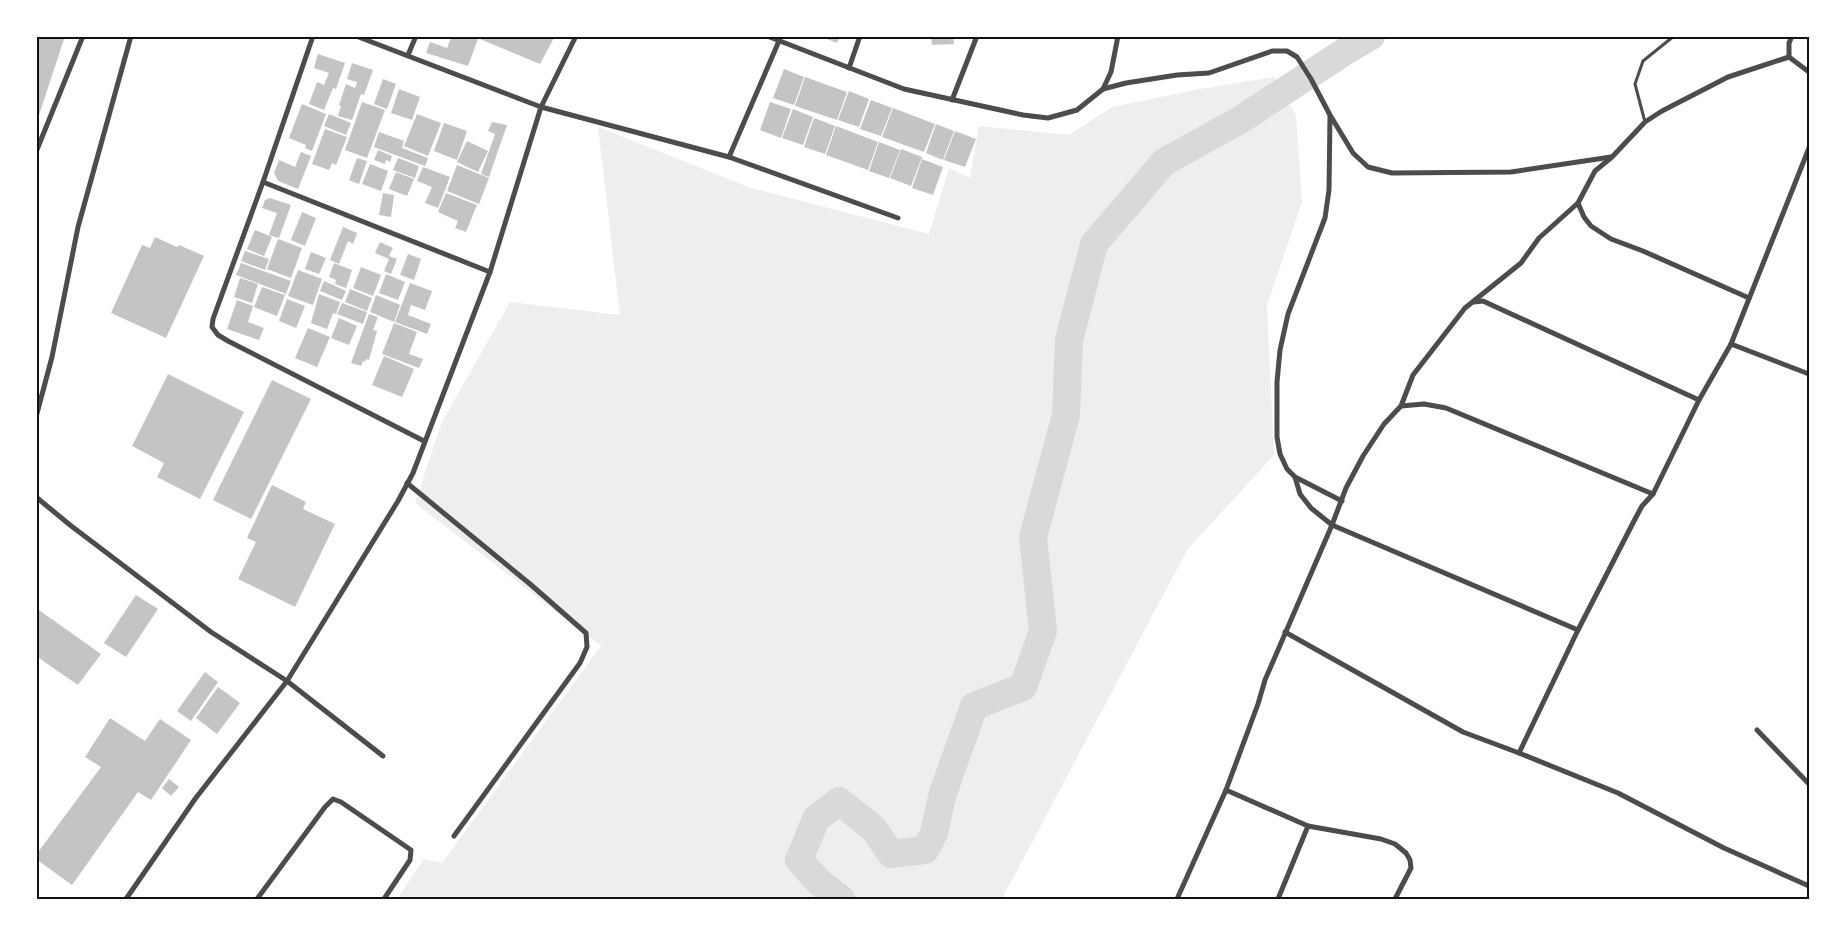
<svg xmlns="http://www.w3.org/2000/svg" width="1845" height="935" font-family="Lato,sans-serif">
  <rect width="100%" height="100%" fill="#fff"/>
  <!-- green -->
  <path fill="#eee" d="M1274 77 1296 115 1302 202 1267 305 1274 455 1187 550 1002 899H397L424 859 442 863 601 646 415 503 441 424 510 302 620 315 598 127 748 187 929 234 949 168 970 178 979 126 1069 135 1112 107 1200 89Z"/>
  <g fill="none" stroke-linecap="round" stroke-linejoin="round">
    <!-- river -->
    <path stroke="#d9d9d9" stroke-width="28" d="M841 899 820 883 799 860 816 819 839 801 874 829 891 854 925 850 934 833 943 793 974 706 1023 687 1043 631 1033 537 1066 415 1069 340 1094 244 1164 162 1240 120 1344 52 1371 36"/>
  </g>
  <!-- building -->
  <g fill="#c4c4c4">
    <path d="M36 36H65L37 121H36Z"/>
    <path d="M447 36H479L468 66 426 53 430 42 447 48 451 38Z"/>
    <path d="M481 36H555L540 64 480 39Z"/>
    <path d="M819 36H840L837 43Z"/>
    <path d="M931 36H953L954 44 932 45Z"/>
    <path d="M318 54 345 63 336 89 333 88 324 110 309 104 317 82 324 85 329 73 314 68Z"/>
    <path d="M352 63 373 70 364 95 361 94 352 120 338 116 341 106 339 105 346 84 355 88 357 82 347 79Z"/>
    <path d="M784 69 804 77 794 105 773 98Z"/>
    <path d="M805 77 847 92 837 120 795 106Z"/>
    <path d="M383 79 396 84 387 109 374 104Z"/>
    <path d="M399 89 420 97 412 120 391 113Z"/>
    <path d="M849 91 869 99 859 127 838 120Z"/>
    <path d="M871 100 892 108 881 136 860 129Z"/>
    <path d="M362 102 385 110 367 158 345 150Z"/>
    <path d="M770 102 791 109 781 138 760 130Z"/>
    <path d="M302 104 326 114 312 151 305 148 306 145 289 138Z"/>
    <path d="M893 108 935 124 924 152 882 137Z"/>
    <path d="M793 109 813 117 803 145 782 138Z"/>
    <path d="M329 114 351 123 346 135 324 126Z"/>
    <path d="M417 114 441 123 428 156 404 146Z"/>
    <path d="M814 118 835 126 825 154 804 147Z"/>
    <path d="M492 122 507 125 489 177 481 174 495 134 488 131Z"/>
    <path d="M444 123 467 131 457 160 434 151Z"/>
    <path d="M936 124 954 131 943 160 926 153Z"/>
    <path d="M836 126 878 142 868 170 826 155Z"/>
    <path d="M325 129 347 137 336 165 332 163 329 170 312 164Z"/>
    <path d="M955 131 976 139 965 167 944 160Z"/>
    <path d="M379 132 404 141 402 148 428 158 425 166 374 147Z"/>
    <path d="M467 141 488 151 478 172 457 162Z"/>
    <path d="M879 142 900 150 889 178 869 171Z"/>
    <path d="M901 149 922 157 911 186 890 178Z"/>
    <path d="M378 150 392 156 390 162 386 160 385 164 374 160Z"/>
    <path d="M301 152 311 156 298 189 278 181 274 173 279 160 295 167Z"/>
    <path d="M357 158 367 161 359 184 349 180Z"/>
    <path d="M398 158 419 166 415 178 393 170Z"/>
    <path d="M922 159 943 167 933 195 912 188Z"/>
    <path d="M370 164 388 171 381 191 362 184Z"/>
    <path d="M457 165 489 178 479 204 447 191Z"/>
    <path d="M423 167 450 177 438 208 425 203 432 187 417 181Z"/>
    <path d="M396 172 414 179 407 196 389 189Z"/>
    <path d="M383 193 394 195 391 217 379 215Z"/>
    <path d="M446 193 477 205 466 232 455 228 458 221 438 212Z"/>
    <path d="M270 198 291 205 279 238 269 235 277 213 262 208 265 200Z"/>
    <path d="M302 212 316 218 305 246 291 240Z"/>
    <path d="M343 227 357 233 353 244 348 241 339 264 330 260Z"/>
    <path d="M255 230 272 237 264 256 247 249Z"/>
    <path d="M155 237 177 247 179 245 204 256 166 338 111 313 142 245 150 248Z"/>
    <path d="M278 239 302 248 291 278 267 269Z"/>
    <path d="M380 242 393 248 389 256 397 259 391 274 384 271 389 259 375 253Z"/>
    <path d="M245 251 269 259 265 270 241 261Z"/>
    <path d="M311 252 326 258 319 274 305 269Z"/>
    <path d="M408 254 421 259 414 280 400 275Z"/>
    <path d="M241 263 291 281 286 294 236 275Z"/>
    <path d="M334 263 352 270 346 288 335 284 336 280 329 277Z"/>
    <path d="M361 267 381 275 373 296 353 288Z"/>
    <path d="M298 270 322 279 313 305 288 296Z"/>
    <path d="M386 274 405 282 398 300 379 293Z"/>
    <path d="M240 278 258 284 252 303 234 297Z"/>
    <path d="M324 281 346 291 342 300 320 291Z"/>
    <path d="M410 283 432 291 425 310 411 305 408 315 431 324 427 334 395 322Z"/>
    <path d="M262 287 285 295 277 316 254 307Z"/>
    <path d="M350 289 372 298 367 311 345 302Z"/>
    <path d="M319 294 340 302 336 314 333 313 327 329 311 323Z"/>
    <path d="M376 295 400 305 394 322 370 312Z"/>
    <path d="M287 299 305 306 296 328 279 321Z"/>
    <path d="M237 300 253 306 248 322 264 328 259 340 227 329Z"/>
    <path d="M342 303 367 312 363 324 337 314Z"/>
    <path d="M369 314 378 317 373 330 377 331 369 360 366 359 365 362 363 361 361 366 351 363Z"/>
    <path d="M339 318 357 326 349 345 331 338Z"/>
    <path d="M394 323 417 332 409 354 423 359 419 368 382 354Z"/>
    <path d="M308 328 330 337 317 367 295 358Z"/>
    <path d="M384 356 414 369 402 397 372 385Z"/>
    <path d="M168 374 244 412 200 499 157 477 164 463 132 446Z"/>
    <path d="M272 380 311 399 251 519 213 500Z"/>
    <path d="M272 485 306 502 303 509 335 524 295 607 238 579 256 542 247 538Z"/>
    <path d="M136 595 158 609 126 657 104 643Z"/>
    <path d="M36 608 101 654 78 685 36 656Z"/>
    <path d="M205 672 218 682 191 721 177 711Z"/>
    <path d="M218 687 240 703 217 734 196 718Z"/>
    <path d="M110 718 145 741 160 719 191 740 151 800 138 792 72 885 36 859V855L101 767 85 757Z"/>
    <path d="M169 779 179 787 171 796 162 788Z"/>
  </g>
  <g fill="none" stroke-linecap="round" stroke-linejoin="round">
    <!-- service -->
    <path stroke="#4c4c4c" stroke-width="3" d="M1645 122 1635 84 1643 61 1674 36"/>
    <!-- minor -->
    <g stroke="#4c4c4c" stroke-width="5">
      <path d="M313 36 263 182 213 319 212 327 218 335 228 341 424 441"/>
      <path d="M356 36 541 107 729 157 898 218"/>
      <path d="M767 36 904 89 1023 115 1048 118 1077 110 1103 89 1111 72 1118 36"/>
      <path d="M408 55 416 36"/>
      <path d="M1789 57 1809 72"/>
      <path d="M1789 57V43L1792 36"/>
      <path d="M849 68 860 36"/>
      <path d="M1103 89 1126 83 1177 75 1209 73 1272 51H1287L1297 57 1311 79 1330 115 1353 153 1368 167 1392 173 1511 172 1611 157"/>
      <path d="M952 100 977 36"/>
      <path d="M1330 116 1329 190 1325 218 1288 314 1280 350 1277 382V437L1280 454 1287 469 1295 477 1342 501"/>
      <path d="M36 152 83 36"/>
      <path d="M729 157 779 41"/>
      <path d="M263 182 490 272"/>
      <path d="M1578 203 1584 217 1591 226 1611 239 1643 251 1749 298"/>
      <path d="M1474 302 1483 301 1496 307 1699 400"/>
      <path d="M1731 344 1809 374"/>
      <path d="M1401 406 1424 404 1446 408 1653 494"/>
      <path d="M36 417 52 357 78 227 131 36"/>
      <path d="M1295 477 1300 494 1311 508 1332 525 1578 630"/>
      <path d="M407 483 530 584 586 633 587 647 580 663 454 836"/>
      <path d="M36 497 70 525 211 632 287 681 383 756"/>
      <path d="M1285 632 1463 732 1519 753 1618 793 1724 848 1809 886"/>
      <path d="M1757 730 1809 784"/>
      <path d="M1519 753 1578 630 1634 521 1642 506 1653 494 1699 400 1731 344 1809 148"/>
      <path d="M1226 790 1258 704 1265 680 1332 525 1346 488 1363 456 1384 424 1401 406 1413 375 1465 308 1521 263 1539 238 1578 203 1595 171 1612 157 1645 122 1662 111 1728 77 1789 57"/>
      <path d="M126 899 195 799 287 681 398 501 413 473 490 272 541 107 576 36"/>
      <path d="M257 899 325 807 333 799 341 802 411 850 410 860 384 899"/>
      <path d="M1177 899 1226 790 1308 826 1381 839 1395 844 1406 853 1410 860 1411 868 1395 899"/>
      <path d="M1278 899 1308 826"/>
    </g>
  </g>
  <!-- border -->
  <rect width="1845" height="935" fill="none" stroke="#ffffff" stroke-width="75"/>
  <rect x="38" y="38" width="1770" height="860" fill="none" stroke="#111" stroke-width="2"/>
</svg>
